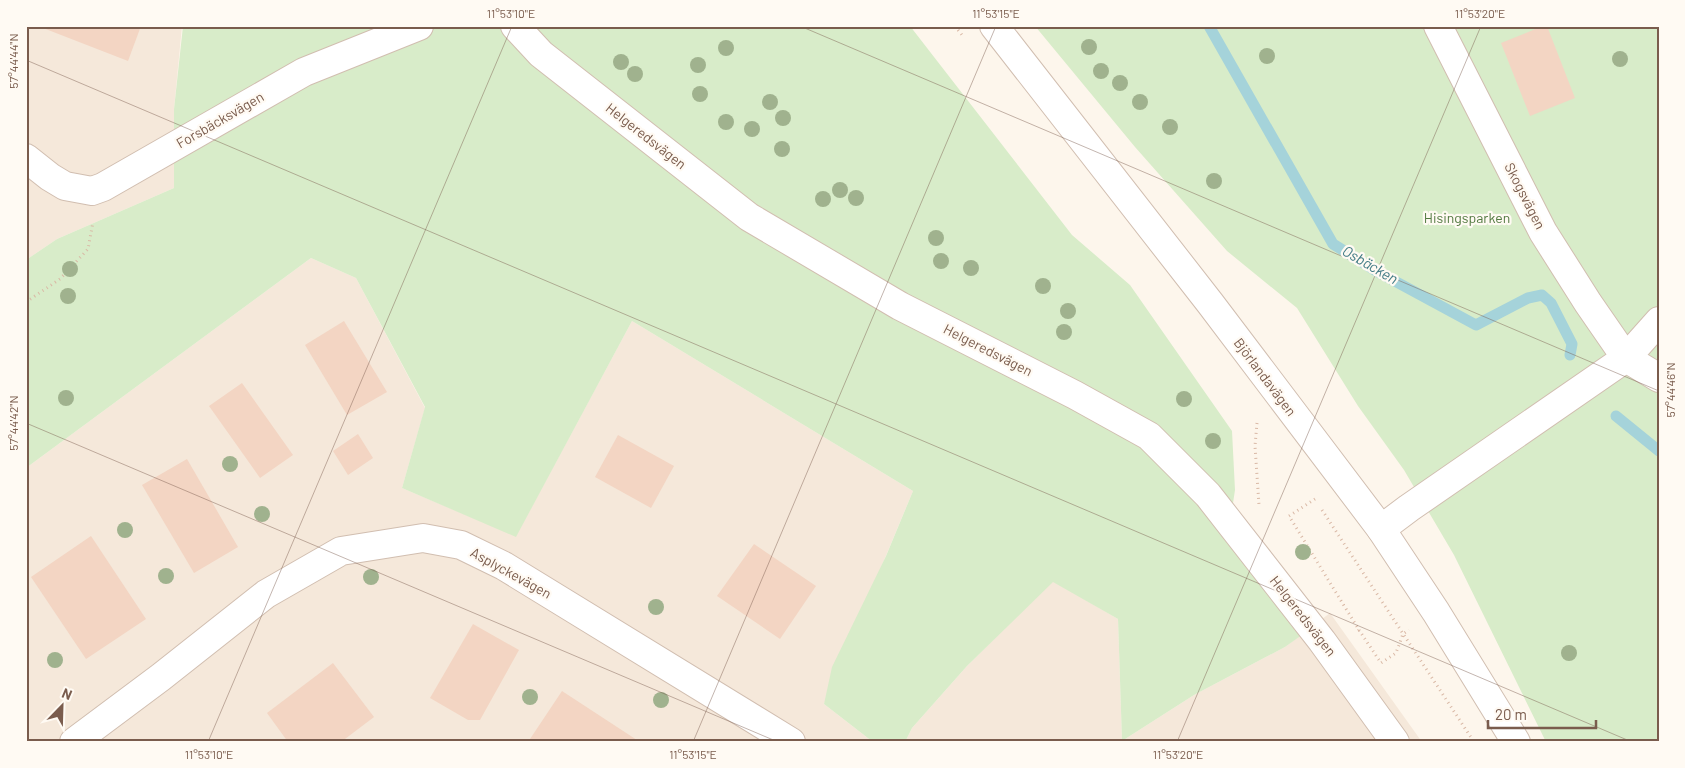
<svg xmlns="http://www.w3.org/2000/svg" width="1685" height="768" font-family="Barlow,sans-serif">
  <rect width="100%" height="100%" fill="#fdf6ec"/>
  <!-- residential -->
  <g fill="#f5e8da">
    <path d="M26 26H182L174 109V188L57 239 26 260Z"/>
    <path d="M311 258 356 278 425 408 402 488 516 536 632 321 913 491 824 704 873 742H26V468Z"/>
    <path d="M1053 581 1118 619 1122 741 1194 695 1285 647 1330 613 1422 742H905L912 728 967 666Z"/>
  </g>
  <!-- green -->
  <g fill="#d8ecc9">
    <path d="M183 26H910L1072 235 1130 285 1232 431 1235 490 1228 536 1306 632 1285 647 1194 695 1122 741 1118 619 1053 582 967 666 912 728 905 742H873L824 704 832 667 886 556 913 491 632 321 516 537 402 488 425 407 356 278 311 258 26 468V260L57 239 174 188V109Z"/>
    <path d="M1035 26H1659V742H1546L1454 555 1404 470 1358 406 1297 308 1227 251 1135 147Z"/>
  </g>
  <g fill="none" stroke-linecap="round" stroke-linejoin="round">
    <!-- stream -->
    <g stroke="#a5d3da" stroke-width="11">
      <path d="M1209 26 1333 244 1378 272 1476 325 1528 298 1542 295 1551 303 1572 344 1570 355"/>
      <path d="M1616 416 1659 451"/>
    </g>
  </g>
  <!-- building -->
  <g fill="#f3d5c3">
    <path d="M43 26H141L128 61 43 28Z"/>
    <path d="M1543 26H1547L1575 98 1530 116 1501 43Z"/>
    <path d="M344 321 387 392 347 415 305 345Z"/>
    <path d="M242 383 293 455 260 478 209 406Z"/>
    <path d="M358 434 373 458 348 475 333 451Z"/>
    <path d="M618 435 674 466 651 508 595 477Z"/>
    <path d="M187 459 238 547 194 573 142 485Z"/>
    <path d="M91 536 146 619 86 659 31 577Z"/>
    <path d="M754 544 816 586 780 639 717 596Z"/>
    <path d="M473 624 519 650 480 720H468L430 698Z"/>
    <path d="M333 663 374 717 341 742H288L267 713Z"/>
    <path d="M562 691 640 742H528Z"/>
  </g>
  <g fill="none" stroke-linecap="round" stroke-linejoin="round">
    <defs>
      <g id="minor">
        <path d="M515 26 541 54 749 217 900 306 1075 395 1149 436 1208 495 1322 641 1395 742"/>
        <path d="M994 26 1210 303 1381 529 1436 612 1516 742"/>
        <path d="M1438 26 1543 232 1588 303 1626 358 1659 378"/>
        <path d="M26 158 50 177 65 186 92 191 103 187 304 72 419 26"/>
        <path d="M1381 529 1409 508 1626 358 1659 321"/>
        <path d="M74 742 161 677 266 594 341 551 423 538 461 545 504 566 791 742"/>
      </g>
    </defs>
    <!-- minor casing -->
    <use href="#minor" stroke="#d1beb0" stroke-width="30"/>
    <!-- path -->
    <g stroke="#d9b8a5" stroke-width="3" stroke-dasharray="1 4" stroke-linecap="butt">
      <path d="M955 26 962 35"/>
      <path d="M26 302 60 279 88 249 93 222"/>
      <path d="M1257 423 1255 446 1259 505"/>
      <path d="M1315 499 1289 516 1359 630 1355 633"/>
      <path d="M1322 510 1474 742"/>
      <path d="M1359 630 1381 663 1396 653 1403 634 1409 630"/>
    </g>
    <!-- minor -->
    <use href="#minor" stroke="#fff" stroke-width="28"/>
  </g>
  <!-- trees -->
  <g fill="#a0b28e">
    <circle cx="1089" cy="47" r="8"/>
    <circle cx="726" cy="48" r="8"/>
    <circle cx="1267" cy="56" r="8"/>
    <circle cx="1620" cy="59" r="8"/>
    <circle cx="621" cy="62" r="8"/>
    <circle cx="698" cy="65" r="8"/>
    <circle cx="1101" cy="71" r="8"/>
    <circle cx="635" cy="74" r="8"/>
    <circle cx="1120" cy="83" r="8"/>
    <circle cx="700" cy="94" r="8"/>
    <circle cx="770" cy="102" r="8"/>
    <circle cx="1140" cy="102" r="8"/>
    <circle cx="783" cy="118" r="8"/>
    <circle cx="726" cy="122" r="8"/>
    <circle cx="1170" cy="127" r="8"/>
    <circle cx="752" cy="129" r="8"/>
    <circle cx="782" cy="149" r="8"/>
    <circle cx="1214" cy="181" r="8"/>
    <circle cx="840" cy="190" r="8"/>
    <circle cx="856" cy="198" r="8"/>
    <circle cx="823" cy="199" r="8"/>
    <circle cx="936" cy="238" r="8"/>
    <circle cx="941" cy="261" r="8"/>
    <circle cx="971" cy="268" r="8"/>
    <circle cx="70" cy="269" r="8"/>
    <circle cx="1043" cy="286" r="8"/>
    <circle cx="68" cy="296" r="8"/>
    <circle cx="1068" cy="311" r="8"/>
    <circle cx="1064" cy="332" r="8"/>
    <circle cx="66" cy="398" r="8"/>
    <circle cx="1184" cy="399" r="8"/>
    <circle cx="1213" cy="441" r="8"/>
    <circle cx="230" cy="464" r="8"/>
    <circle cx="262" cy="514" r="8"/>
    <circle cx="125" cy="530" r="8"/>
    <circle cx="1303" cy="552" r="8"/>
    <circle cx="166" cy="576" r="8"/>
    <circle cx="371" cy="577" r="8"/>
    <circle cx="656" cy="607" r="8"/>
    <circle cx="1569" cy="653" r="8"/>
    <circle cx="55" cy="660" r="8"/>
    <circle cx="530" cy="697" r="8"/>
    <circle cx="661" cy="700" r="8"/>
  </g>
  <!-- ticks -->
  <path fill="none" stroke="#7a5c4d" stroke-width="1" stroke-opacity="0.45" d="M800 26 1659 391M1654 26 1659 28M26 29 27 26M26 60 1632 742M26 423 778 742M208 742 512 26M693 742 996 26M1177 742 1481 26"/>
  <g text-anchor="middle" stroke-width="4.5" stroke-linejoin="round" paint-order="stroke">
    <!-- street labels -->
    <g font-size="14" fill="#7a5c4d" stroke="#fffaf3">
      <text transform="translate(220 120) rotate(-30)" y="5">Forsbäcksvägen</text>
      <text transform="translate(646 136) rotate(38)" y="5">Helgeredsvägen</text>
      <text transform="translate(1525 196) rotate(63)" y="5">Skogsvägen</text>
      <text transform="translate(988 350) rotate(27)" y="5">Helgeredsvägen</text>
      <text transform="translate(1265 377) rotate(53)" y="5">Björlandavägen</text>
      <text transform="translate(511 573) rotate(29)" y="5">Asplyckevägen</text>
      <text transform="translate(1303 616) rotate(52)" y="5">Helgeredsvägen</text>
    </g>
    <!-- park labels -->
    <g font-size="14" fill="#537a41" stroke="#fffaf3">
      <text x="1467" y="223">Hisingsparken</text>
    </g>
    <!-- water labels -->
    <g font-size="15" font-style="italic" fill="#437c86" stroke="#fffaf3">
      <text transform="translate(1370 265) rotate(30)" y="5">Osbäcken</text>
    </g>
  </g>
  <!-- border -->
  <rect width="1685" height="768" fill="none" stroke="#fffaf3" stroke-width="55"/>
  <!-- north arrow -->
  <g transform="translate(62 706) rotate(23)" stroke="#fffaf3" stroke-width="4" paint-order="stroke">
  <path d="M0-4L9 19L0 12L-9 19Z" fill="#7a5c4d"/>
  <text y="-8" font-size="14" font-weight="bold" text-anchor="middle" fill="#7a5c4d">N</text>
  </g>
  <!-- scale -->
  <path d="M1488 720v8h108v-8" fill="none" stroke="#7a5c4d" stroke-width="2.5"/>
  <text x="1495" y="720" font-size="15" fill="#7a5c4d" stroke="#fffaf3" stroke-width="4" paint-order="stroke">20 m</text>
  <rect x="28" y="28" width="1630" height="712" fill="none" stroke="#7a5c4d" stroke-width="2"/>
  <g font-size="12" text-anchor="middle" fill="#7a5c4d">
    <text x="511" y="18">11°53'10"E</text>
    <text x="996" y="18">11°53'15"E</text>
    <text x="1480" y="18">11°53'20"E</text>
    <text transform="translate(14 61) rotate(-90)" y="4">57°44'44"N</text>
    <text transform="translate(1671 390) rotate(-90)" y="4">57°44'46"N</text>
    <text transform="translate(14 423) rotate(-90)" y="4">57°44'42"N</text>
    <text x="209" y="759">11°53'10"E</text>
    <text x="693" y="759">11°53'15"E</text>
    <text x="1178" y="759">11°53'20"E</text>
  </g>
</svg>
